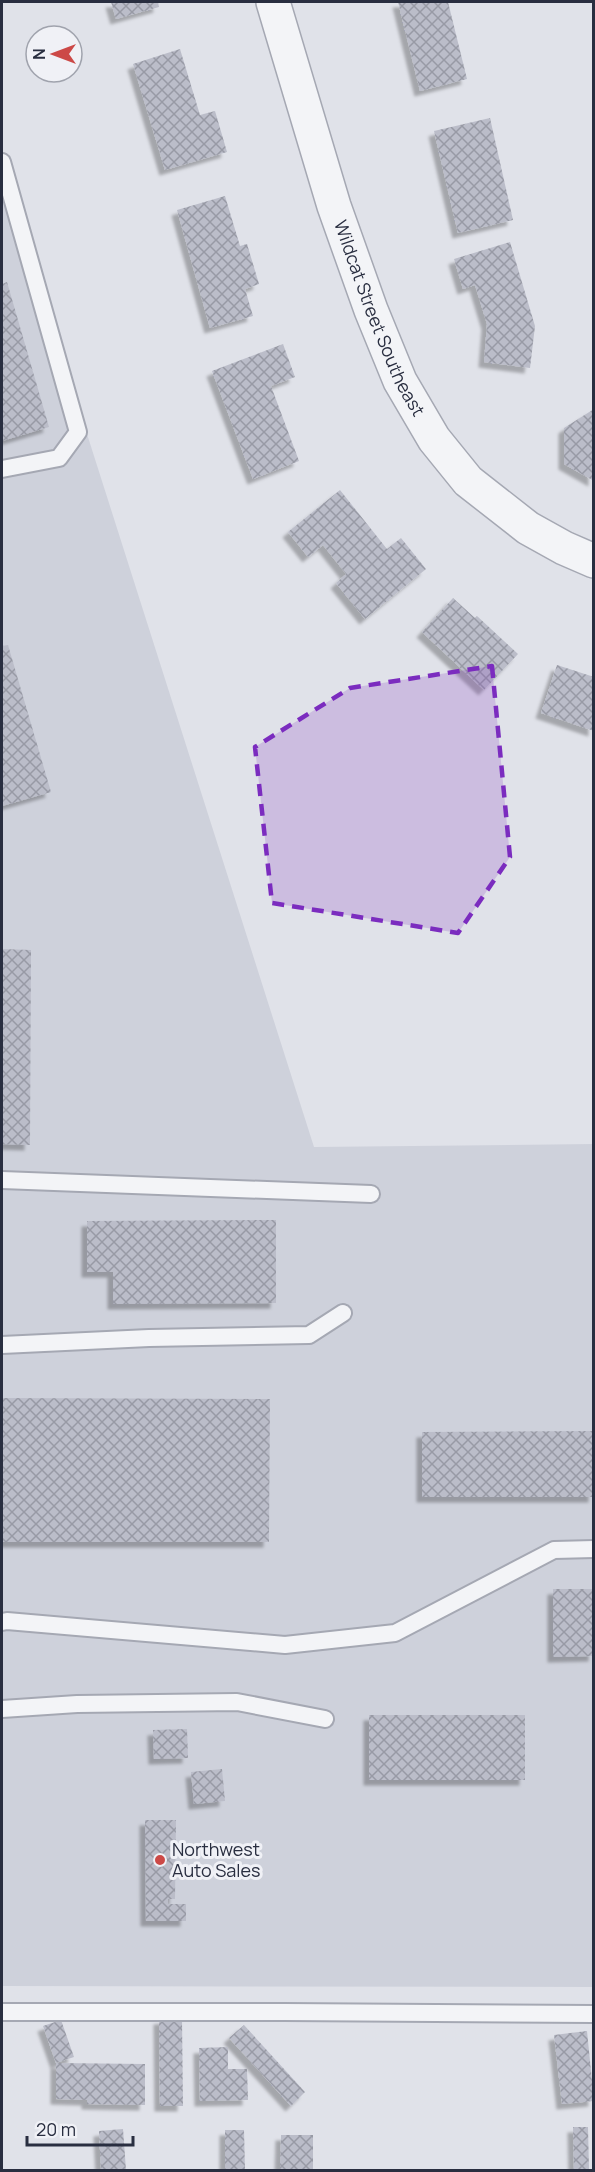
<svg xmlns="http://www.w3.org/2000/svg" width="595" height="2172" font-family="Manrope,sans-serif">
  <defs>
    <pattern id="building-cross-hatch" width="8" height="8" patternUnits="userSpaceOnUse" patternTransform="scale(1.5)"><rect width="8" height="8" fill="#bbbdc9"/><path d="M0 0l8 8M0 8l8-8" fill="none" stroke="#989aa5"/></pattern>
    <filter id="shadow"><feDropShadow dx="-5.5" dy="5.5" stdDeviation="1.5" flood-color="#0004"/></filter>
  </defs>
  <rect width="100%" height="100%" fill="#e0e2e9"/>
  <!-- built -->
  <path fill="#ced1db" d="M2 167 314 1147 593 1144V1987L2 1986Z"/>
  <!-- building -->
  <g fill="url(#building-cross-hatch)" filter="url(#shadow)">
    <path d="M111 2H158L159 7 116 19Z"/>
    <path d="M398 2H448L467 79 420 91Z"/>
    <path d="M180 49 200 115 215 111 227 152 165 170 133 64Z"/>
    <path d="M490 118 513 220 458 233 434 131Z"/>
    <path d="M225 196 240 246 247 244 259 284 245 289 253 316 210 328 177 210Z"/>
    <path d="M510 242 535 326 530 368 484 362 487 324 475 285 463 289 454 259Z"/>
    <path d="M7 282 49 427 2 441V284Z"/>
    <path d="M283 344 295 377 271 386 299 461 253 479 212 371Z"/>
    <path d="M594 409V481L564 464V428Z"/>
    <path d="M340 490 387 549 401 538 426 569 365 619 336 583 346 574 323 545 308 557 288 532Z"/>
    <path d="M453 598 475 618 477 616 518 654 484 690 422 632Z"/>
    <path d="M8 645 51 792 2 806V646Z"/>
    <path d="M557 665 594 677V731L541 713Z"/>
    <path d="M2 949 31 950 30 1145 2 1144Z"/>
    <path d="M276 1220V1303L113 1304V1272H87V1221Z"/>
    <path d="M2 1398 270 1399 269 1542H2Z"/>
    <path d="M594 1431V1497H422V1432Z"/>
    <path d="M553 1589H594V1656L553 1657Z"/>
    <rect x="369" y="1715" width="156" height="65"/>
    <path d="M187 1729 188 1758 154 1759 153 1730Z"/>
    <path d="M222 1769 225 1801 194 1804 191 1772Z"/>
    <path d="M145 1820H176L175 1899H168V1904H186V1921H146Z"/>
    <path d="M182 2018 183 2106H160L159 2019Z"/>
    <path d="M61 2020 74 2057 56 2063 43 2026Z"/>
    <path d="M244 2025 305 2092 291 2106 229 2038Z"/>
    <path d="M587 2031 594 2101 562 2104 554 2035Z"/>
    <path d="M228 2047V2069H247L248 2100 200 2101 199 2048Z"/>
    <path d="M56 2063 145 2064V2105L87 2104V2100L56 2099Z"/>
    <path d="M573 2127H588L589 2170H574Z"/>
    <path d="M123 2129 126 2170H101L99 2131Z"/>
    <path d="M225 2130H244L245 2170H225Z"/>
    <path d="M281 2135H313V2170H280Z"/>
  </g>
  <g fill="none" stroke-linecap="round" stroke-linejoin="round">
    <defs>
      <g id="lane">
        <path d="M2 162 78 432 59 458 2 469"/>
        <path d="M2 1180 371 1194"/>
        <path d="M2 1345 149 1338 309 1335 343 1313"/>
        <path d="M2 1622 7 1621 285 1645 395 1633 554 1550 594 1549"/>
        <path d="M2 1709 77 1704 237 1702 325 1719"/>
        <path d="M2 2012H285L594 2014"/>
      </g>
      <g id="street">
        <path id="s1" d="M273 2 334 206 371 310 400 381 434 439 468 481 528 528 564 548 594 561"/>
      </g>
    </defs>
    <!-- lane casing -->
    <use href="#lane" stroke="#a5a8b3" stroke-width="20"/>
    <!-- street casing -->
    <use href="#street" stroke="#a5a8b3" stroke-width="36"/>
    <!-- lane -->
    <use href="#lane" stroke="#f3f4f7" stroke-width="16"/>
    <!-- street -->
    <use href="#street" stroke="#f3f4f7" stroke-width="33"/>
  </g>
  <!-- marked area -->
  <path fill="#7b2cbf" fill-opacity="0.2" stroke="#7b2cbf" stroke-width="4.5" stroke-dasharray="12 8" stroke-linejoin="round" d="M492 666 510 857 458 933 272 903 255 747 350 688Z"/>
  <!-- markers -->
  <circle fill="#cc4947" stroke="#f0f1f6" stroke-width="2" cx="160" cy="1860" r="6"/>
  <g text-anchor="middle" stroke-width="6" stroke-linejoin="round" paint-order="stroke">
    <!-- street labels -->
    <g font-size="18" fill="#292e40" stroke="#f0f1f6">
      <text dy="6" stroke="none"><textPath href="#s1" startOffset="334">Wildcat Street Southeast</textPath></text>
    </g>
    <!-- poi labels -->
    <g font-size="18" fill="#292e40" stroke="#f0f1f6" text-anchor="start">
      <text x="172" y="1856">Northwest<tspan x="172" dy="21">Auto Sales</tspan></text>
    </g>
  </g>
  <!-- border -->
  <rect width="595" height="2172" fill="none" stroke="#292e40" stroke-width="6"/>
  <!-- north arrow -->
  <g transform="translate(54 54) rotate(270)"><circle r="28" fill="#f0f1f6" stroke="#a0a3ad" stroke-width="1.5"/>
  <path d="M0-4.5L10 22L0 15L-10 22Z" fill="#cc4947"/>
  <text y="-9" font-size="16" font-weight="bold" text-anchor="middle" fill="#292e40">N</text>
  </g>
  <!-- scale -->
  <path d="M27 2136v9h106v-9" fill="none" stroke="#292e40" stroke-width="3"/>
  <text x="36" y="2136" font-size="18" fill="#292e40" stroke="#f0f1f6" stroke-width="4.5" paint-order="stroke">20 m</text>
</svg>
